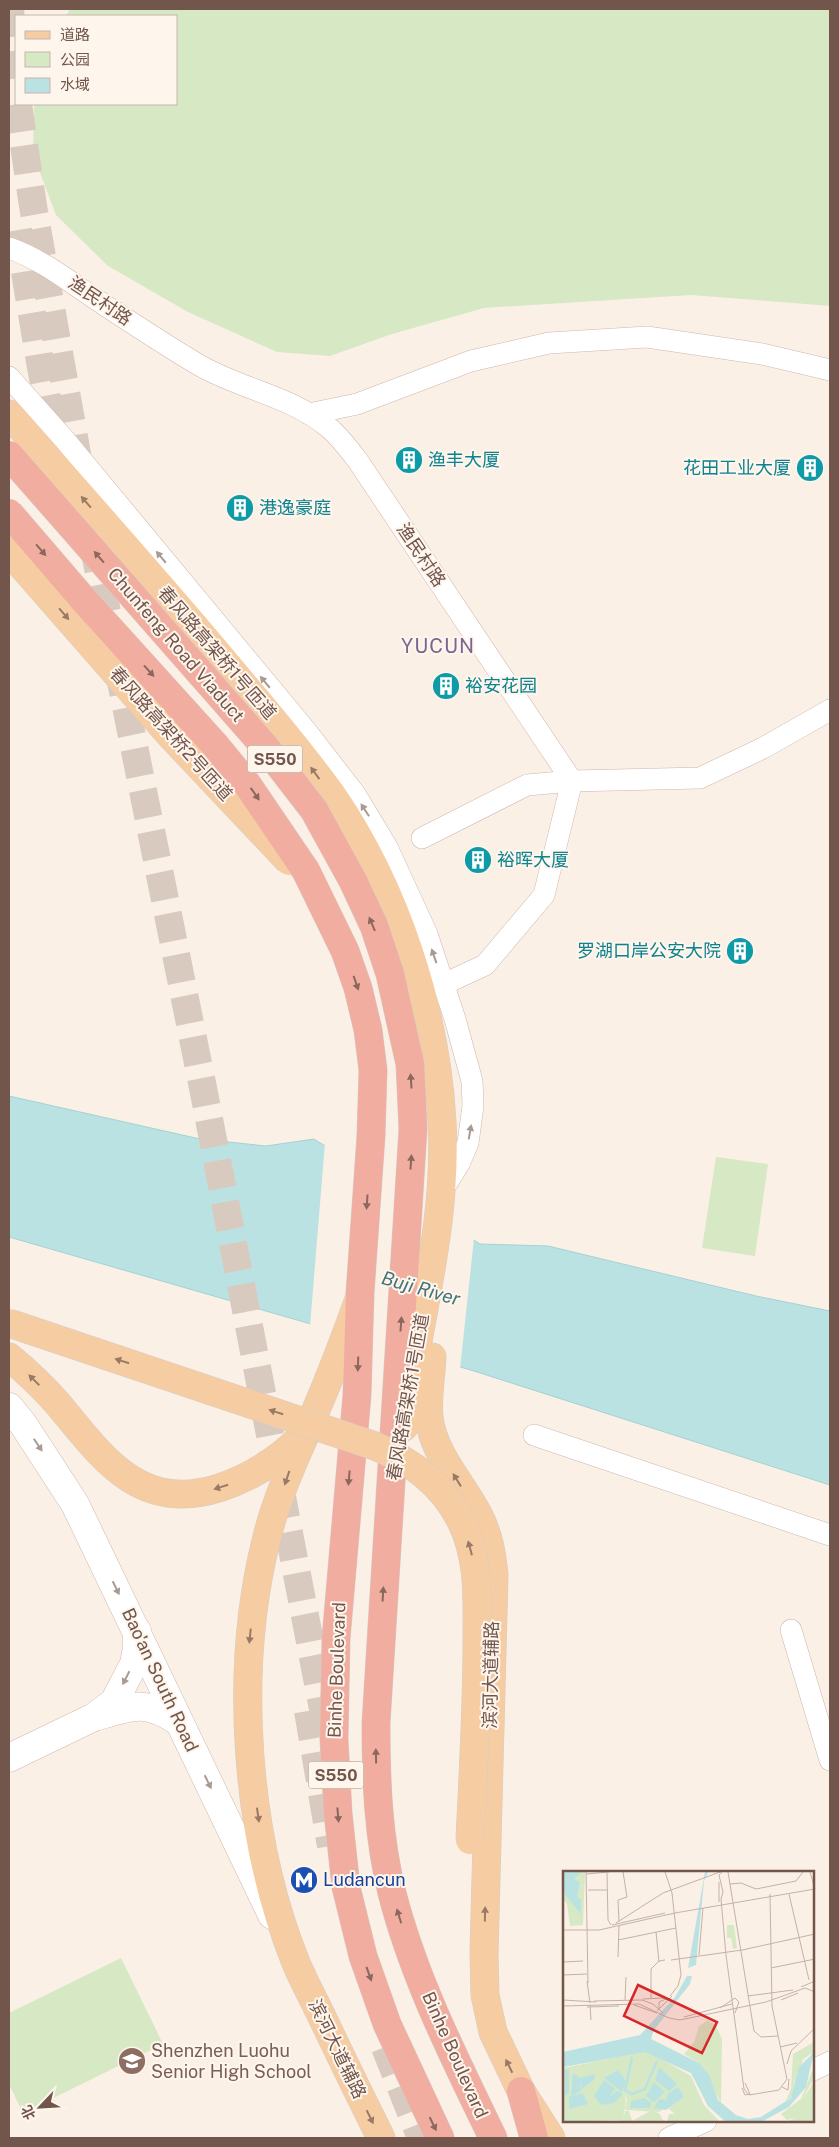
<svg xmlns="http://www.w3.org/2000/svg" width="839" height="2147" font-family="'Public Sans','Noto Sans SC',sans-serif">
  <rect width="100%" height="100%" fill="#fbf0e6"/>
  <!-- green -->
  <g fill="#d7e8c5">
    <path d="M70 9H830V306L691 295 484 308 392 334 330 356 277 352 188 312 108 266 56 215 33 154 34 104H176V16H66Z"/>
    <path d="M716 1157 768 1164 755 1256 702 1248Z"/>
    <path d="M121 1958 163 2044 23 2113 9 2084V2013Z"/>
  </g>
  <!-- water -->
  <path fill="#bbe2e3" stroke="#a2d2d4" d="M9 1096 200 1139 266 1146 314 1139 480 1244 548 1246 756 1296 830 1311V1485L474 1371 9 1237Z"/>
  <!-- pier -->
  <path fill="#fbf0e6" d="M325 1143 474 1238 460 1369 310 1326Z"/>
  <g fill="none" stroke-linecap="round" stroke-linejoin="round">
    <!-- highway-tunnel -->
    <g stroke="#d9cac0" stroke-width="28" stroke-dasharray="28 14" stroke-linecap="butt">
      <path d="M10 9 16 81"/>
      <path d="M18 104 33 206 80 471"/>
      <path d="M18 230 40 362 55 441"/>
      <path d="M93 543 204 1093 328 1735"/>
      <path d="M308 1711 331 1846"/>
      <path d="M385 2047 421 2138"/>
    </g>
    <defs>
      <g id="street">
        <path d="M9 248C43 260 70 282 100 302 132 323 165 345 199 365 240 389 291 396 328 427 340 437 349 449 358 461L572 781 544 895 485 965 444 984"/>
        <path d="M9 377 65 440 307 732 355 794 387 847 427 934 455 1019 472 1081 473 1106 468 1143 459 1164 442 1191"/>
        <path d="M309 414 357 404 471 361 549 343 647 337 762 354 830 370"/>
        <path d="M422 838 527 785 572 781 700 778 763 748 830 710"/>
        <path d="M534 1435 830 1535"/>
        <path d="M791 1630 830 1760"/>
        <path d="M813 2070 830 2062"/>
        <path d="M669 2138 706 2121"/>
      </g>
      <g id="secondary">
        <path d="M9 1407 23 1424 75 1504 272 1915"/>
        <path d="M98 1716C134 1705 147 1700 179 1722"/>
        <path d="M9 1758 94 1717 114 1702 134 1664 137 1648V1631"/>
      </g>
      <g id="primary">
        <path d="M9 414C79 494 150 573 219 655 257 701 297 746 332 795 396 888 436 1010 442 1122 446 1193 433 1261 420 1330 414 1362 411 1395 404 1427"/>
        <path d="M358 1302C344 1341 329 1380 313 1417 296 1456 277 1496 267 1537 233 1670 245 1836 296 1963 304 1982 314 2000 323 2019 342 2059 361 2098 381 2138"/>
        <path d="M9 1357C26 1371 43 1387 58 1404 102 1457 139 1513 219 1488 250 1478 280 1459 302 1436"/>
        <path d="M432 1357C431 1377 427 1398 429 1418 434 1456 463 1484 479 1516 489 1535 492 1555 494 1575L484 1954 485 1995 493 2032 521 2091 551 2138"/>
      </g>
      <g id="highway">
        <path d="M413 1129 376 1723C376 1780 378 1837 392 1893 414 1979 455 2059 493 2138"/>
        <path d="M371 1136 360 1293 357 1395 336 1639 334 1739 338 1813 346 1887 363 1956 387 2024 440 2138"/>
        <path d="M521 2091 534 2138"/>
      </g>
    </defs>
    <!-- street casing -->
    <use href="#street" stroke="#ccb7ad" stroke-width="22"/>
    <!-- secondary casing -->
    <use href="#secondary" stroke="#d1b9ad" stroke-width="29"/>
    <!-- primary casing -->
    <use href="#primary" stroke="#d5ccc9" stroke-width="29"/>
    <!-- highway casing -->
    <use href="#highway" stroke="#d5ccc9" stroke-width="29"/>
    <!-- street -->
    <use href="#street" stroke="#fff" stroke-width="21"/>
    <!-- secondary -->
    <use href="#secondary" stroke="#fff" stroke-width="28"/>
    <!-- primary -->
    <use href="#primary" stroke="#f6cda2" stroke-width="28"/>
    <!-- highway -->
    <use href="#highway" stroke="#f1ada0" stroke-width="28"/>
    <defs>
      <g id="primary-bridge">
        <path d="M9 551 170 735 289 861"/>
        <path d="M9 1323 375 1446C412 1462 442 1483 461 1521 480 1559 477 1602 477 1644 477 1709 473 1775 470 1840"/>
      </g>
      <g id="highway-bridge">
        <path d="M9 455 266 748 314 810 353 881 374 926 390 974 410 1064 413 1129"/>
        <path d="M9 513 82 598 215 745 247 784 306 871 345 951 358 988 368 1030 373 1070 371 1136"/>
      </g>
    </defs>
    <!-- primary-bridge casing -->
    <use href="#primary-bridge" stroke="#d5ccc9" stroke-width="29" stroke-linecap="butt"/>
    <!-- highway-bridge casing -->
    <use href="#highway-bridge" stroke="#d5ccc9" stroke-width="29" stroke-linecap="butt"/>
    <!-- primary-bridge -->
    <use href="#primary-bridge" stroke="#f6cda2" stroke-width="28"/>
    <!-- highway-bridge -->
    <use href="#highway-bridge" stroke="#f1ada0" stroke-width="28"/>
  </g>
  <!-- one-way arrows -->
  <defs><path id="oneway-solid" d="M-6-.8H1V-3.2L6.5 0L1 3.2V.8H-6Z" transform="scale(1.25)"/></defs>
  <g fill="#9a7a66">
    <use href="#oneway-solid" transform="translate(86 502) rotate(-131)"/>
    <use href="#oneway-solid" transform="translate(64 614) rotate(49)"/>
    <use href="#oneway-solid" transform="translate(315 773) rotate(-126)"/>
    <use href="#oneway-solid" transform="translate(122 1361) rotate(-162)"/>
    <use href="#oneway-solid" transform="translate(34 1380) rotate(-135)"/>
    <use href="#oneway-solid" transform="translate(276 1412) rotate(-162)"/>
    <use href="#oneway-solid" transform="translate(287 1478) rotate(109)"/>
    <use href="#oneway-solid" transform="translate(457 1480) rotate(-122)"/>
    <use href="#oneway-solid" transform="translate(221 1487) rotate(163)"/>
    <use href="#oneway-solid" transform="translate(470 1548) rotate(-105)"/>
    <use href="#oneway-solid" transform="translate(250 1636) rotate(96)"/>
    <use href="#oneway-solid" transform="translate(258 1815) rotate(82)"/>
    <use href="#oneway-solid" transform="translate(485 1914) rotate(-89)"/>
    <use href="#oneway-solid" transform="translate(509 2066) rotate(-116)"/>
    <use href="#oneway-solid" transform="translate(370 2117) rotate(64)"/>
  </g>
  <g fill="#8b675d">
    <use href="#oneway-solid" transform="translate(41 550) rotate(49)"/>
    <use href="#oneway-solid" transform="translate(99 557) rotate(-131)"/>
    <use href="#oneway-solid" transform="translate(149 671) rotate(48)"/>
    <use href="#oneway-solid" transform="translate(255 794) rotate(55)"/>
    <use href="#oneway-solid" transform="translate(372 924) rotate(-113)"/>
    <use href="#oneway-solid" transform="translate(356 983) rotate(71)"/>
    <use href="#oneway-solid" transform="translate(411 1081) rotate(-94)"/>
    <use href="#oneway-solid" transform="translate(411 1162) rotate(-86)"/>
    <use href="#oneway-solid" transform="translate(367 1202) rotate(94)"/>
    <use href="#oneway-solid" transform="translate(401 1324) rotate(-86)"/>
    <use href="#oneway-solid" transform="translate(358 1364) rotate(92)"/>
    <use href="#oneway-solid" transform="translate(349 1478) rotate(95)"/>
    <use href="#oneway-solid" transform="translate(383 1594) rotate(-87)"/>
    <use href="#oneway-solid" transform="translate(376 1756) rotate(-91)"/>
    <use href="#oneway-solid" transform="translate(338 1815) rotate(85)"/>
    <use href="#oneway-solid" transform="translate(399 1916) rotate(-107)"/>
    <use href="#oneway-solid" transform="translate(369 1974) rotate(70)"/>
    <use href="#oneway-solid" transform="translate(433 2124) rotate(64)"/>
  </g>
  <g fill="#aa9a94">
    <use href="#oneway-solid" transform="translate(161 557) rotate(-130)"/>
    <use href="#oneway-solid" transform="translate(265 682) rotate(-130)"/>
    <use href="#oneway-solid" transform="translate(365 810) rotate(-123)"/>
    <use href="#oneway-solid" transform="translate(434 956) rotate(-109)"/>
    <use href="#oneway-solid" transform="translate(470 1132) rotate(-80)"/>
    <use href="#oneway-solid" transform="translate(38 1445) rotate(56)"/>
    <use href="#oneway-solid" transform="translate(116 1588) rotate(64)"/>
    <use href="#oneway-solid" transform="translate(126 1678) rotate(117)"/>
    <use href="#oneway-solid" transform="translate(208 1782) rotate(64)"/>
  </g>
  <!-- icons -->
  <defs>
    <symbol id="building-disc" viewBox="-11 -11 22 22"><circle r="9.5" fill="#0f9aa8" stroke="#fef5ec"/><path d="M-4-6H4V6H1V3H-1V6H-4ZM-2.5-4.3h1.7v1.8h-1.7ZM.8-4.3h1.7v1.8H.8ZM-2.5-1h1.7V.8h-1.7ZM.8-1h1.7V.8H.8Z" fill="#fff"/></symbol>
    <symbol id="metro-disc" viewBox="-11 -11 22 22"><circle r="9.5" fill="#1a4fb4" stroke="#fef5ec"/><path d="M-5.5 5V-5H-3L0 0L3-5H5.5V5H3V-.5L0 4L-3-.5V5Z" fill="#fff"/></symbol>
    <symbol id="school-disc" viewBox="-11 -11 22 22"><circle r="9.5" fill="#8d6e63" stroke="#fef5ec"/><path d="M0-5L7-2L0 1L-7-2ZM-4 1L0 2.5L4 1V4Q0 6-4 4Z" fill="#fff"/></symbol>
  </defs>
  <g fill-rule="evenodd">
    <use href="#building-disc" x="393" y="444" width="32" height="32"/>
    <use href="#building-disc" x="794" y="452" width="32" height="32"/>
    <use href="#building-disc" x="224" y="492" width="32" height="32"/>
    <use href="#building-disc" x="430" y="670" width="32" height="32"/>
    <use href="#building-disc" x="462" y="844" width="32" height="32"/>
    <use href="#building-disc" x="724" y="935" width="32" height="32"/>
    <use href="#metro-disc" x="288" y="1864" width="32" height="32"/>
    <use href="#school-disc" x="116" y="2045" width="32" height="32"/>
  </g>
  <g text-anchor="middle" stroke-width="4" stroke-linejoin="round" paint-order="stroke">
    <!-- shield labels -->
    <g fill="#fef5ec" stroke="#9c867c" stroke-width="1">
      <rect x="247.5" y="745.5" width="55" height="27" rx="4"/>
      <rect x="308.5" y="1761.5" width="55" height="27" rx="4"/>
    </g>
    <g font-size="16" font-weight="bold" fill="#72564c">
      <text x="275" y="765">S550</text>
      <text x="336" y="1781">S550</text>
    </g>
    <!-- street labels -->
    <g font-size="18" fill="#72564c" stroke="#fef5ec">
      <text transform="translate(100 301) rotate(34)" y="6">渔民村路</text>
      <text transform="translate(421 555) rotate(56)" y="6">渔民村路</text>
      <text transform="translate(176 645) rotate(49)" y="6">Chunfeng Road Viaduct</text>
      <text transform="translate(217 653) rotate(49)" y="6">春风路高架桥1号匝道</text>
      <text transform="translate(171 734) rotate(48)" y="6">春风路高架桥2号匝道</text>
      <text transform="translate(408 1397) rotate(-80)" y="6">春风路高架桥1号匝道</text>
      <text transform="translate(337 1670) rotate(-88)" y="6">Binhe Boulevard</text>
      <text transform="translate(491 1675) rotate(-89)" y="6">滨河大道辅路</text>
      <text transform="translate(160 1680) rotate(65)" y="6">Bao'an South Road</text>
      <text transform="translate(337 2049) rotate(64)" y="6">滨河大道辅路</text>
      <text transform="translate(455 2055) rotate(66)" y="6">Binhe Boulevard</text>
    </g>
    <!-- culture labels -->
    <g font-size="18" fill="#0d838f" stroke="#fef5ec" text-anchor="start">
      <text x="428" y="466">渔丰大厦</text>
      <text x="791" y="474" text-anchor="end">花田工业大厦</text>
      <text x="259" y="514">港逸豪庭</text>
      <text x="465" y="692">裕安花园</text>
      <text x="497" y="866">裕晖大厦</text>
      <text x="721" y="957" text-anchor="end">罗湖口岸公安大院</text>
    </g>
    <!-- transit labels -->
    <g font-size="18" fill="#164399" stroke="#fef5ec" text-anchor="start">
      <text x="323" y="1886">Ludancun</text>
    </g>
    <!-- education labels -->
    <g font-size="18" fill="#785e54" stroke="#fef5ec" text-anchor="start">
      <text x="151" y="2057">Shenzhen Luohu<tspan x="151" dy="21">Senior High School</tspan></text>
    </g>
    <!-- water labels -->
    <g font-size="19" font-style="italic" fill="#417477" stroke="#fef5ec">
      <text transform="translate(421 1288) rotate(16)" y="7">Buji River</text>
    </g>
    <!-- quarter labels -->
    <g font-size="20" letter-spacing="1" fill="#7b648f" stroke="#fef5ec">
      <text x="438" y="653">YUCUN</text>
    </g>
  </g>
  <!-- overview -->
  <g transform="translate(563 1871)">
    <rect width="251" height="251" fill="#fbf0e6"/>
    <path d="M0 1H22L20 54 7 55 4 33 0 27ZM164 54H171L174 77 170 78 168 67H164ZM145 149 153 155 159 168 158 232 136 192 121 183 131 171 136 155ZM251 171V181L240 188 232 217V205L230 224 222 232 228 218 230 183ZM70 180 87 181 129 201 163 251 145 235 134 209 128 202 90 183 128 205 141 234 157 251H104L106 243H112L106 238 114 229 96 241 62 239 64 228 61 223 63 229 60 249 0 251V197L74 182 0 196ZM251 195V207L239 229 251 211V251H223L233 247 224 249 218 243 238 228ZM62 240H66L69 250 87 240 96 242 101 251H43L60 249Z" fill="#d7e8c5"/>
    <path d="M18 1 11 8 17 11 14 26 18 28V43L0 21V2ZM142 1H145L141 10 133 94 125 97ZM124 105H129L127 113 91 159 88 168 136 192 146 204 155 229 173 244 185 248 198 246 228 227 236 196 251 181 243 216 226 236 200 250 163 251 145 235 128 202 82 181 0 196V181L77 164 112 126ZM96 196 114 213 106 220 92 209ZM6 198V222L2 225V199ZM55 199 63 210 59 221 41 207ZM10 202 17 207 31 203 32 208 19 218 17 210 18 220 8 226ZM41 209 52 218 46 226 55 220 60 223 51 232 38 234 31 225ZM91 211 102 221 91 231 83 225ZM115 216 121 226 103 239 91 237 96 228 103 229 105 223ZM20 222 25 233 6 238V226ZM82 227 88 232 87 237H67L68 230Z" fill="#bbe2e3"/>
    <path fill="none" stroke="#bbe2e3" stroke-width="2.5" d="M69 186 62 219 69 223 82 218 94 190"/>
    <path fill="none" stroke="#c4b2a8" stroke-width="1" d="M23 1 25 112M102 1 109 22 118 104 115 115 107 125M159 1 156 4 160 21 158 28 163 84 181 218 186 224 216 219 224 208 209 135 207 23M165 1 191 160 198 166 215 165M247 1 252 18M44 2 45 49 48 54M23 3 46 1M167 13 178 12 193 18 233 10 240 1M25 19H44M226 23 246 109M156 31V11M56 50 55 29 64 26 60 1M53 52 100 22 157 1M49 54 102 42M0 59H36L112 42 252 18M93 61 96 91M55 69 113 57M136 84 140 37M55 86 56 55M108 89 179 79 252 63M0 91 20 90M208 97 252 88M88 98 96 90 102 89M0 104 24 103M24 110 27 132M238 116 252 110M185 125 230 119M80 128 101 127M88 128V98M0 129 33 131M62 129 63 106M218 129 235 122M31 130 79 129 90 133 100 142M27 134 28 149M71 134 94 142M0 135 76 133 106 147 117 149 203 131 242 117 252 121M24 136 56 135M157 137 172 127 176 131 172 142M96 138V131L105 127M94 140 109 125M121 146 169 133M217 176 234 172M224 193 228 180 252 157M219 216 225 219 226 208M179 217 182 224 187 223 182 212"/>
    <path fill="#d62828" fill-opacity="0.15" stroke="#d62828" stroke-width="2.5" d="M75 114 154 151 139 182 61 145Z"/>
    <rect width="251" height="251" fill="none" stroke="#72564c" stroke-width="2.5"/>
  </g>
  <!-- border -->
  <rect width="839" height="2147" fill="none" stroke="#72564c" stroke-width="20"/>
  <!-- legend -->
  <rect x="15" y="15" width="162" height="90" fill="#fef5ec" stroke="#c6b5ac"/>
  <rect x="25" y="31" width="25" height="8" fill="#f6cda2" stroke="#c6b5ac"/>
  <text x="60" y="40" font-size="15" fill="#72564c">道路</text>
  <rect x="25" y="52" width="25" height="15" fill="#d7e8c5" stroke="#c6b5ac"/>
  <text x="60" y="65" font-size="15" fill="#72564c">公园</text>
  <rect x="25" y="78" width="25" height="15" fill="#bbe2e3" stroke="#c6b5ac"/>
  <text x="60" y="90" font-size="15" fill="#72564c">水域</text>
  <!-- north arrow -->
  <g transform="translate(40 2107) rotate(245)" stroke="#fef5ec" stroke-width="4" paint-order="stroke">
  <path d="M0-4L9 19L0 12L-9 19Z" fill="#72564c"/>
  <text y="-8" font-size="14" font-weight="bold" text-anchor="middle" fill="#72564c">北</text>
  </g>
</svg>
